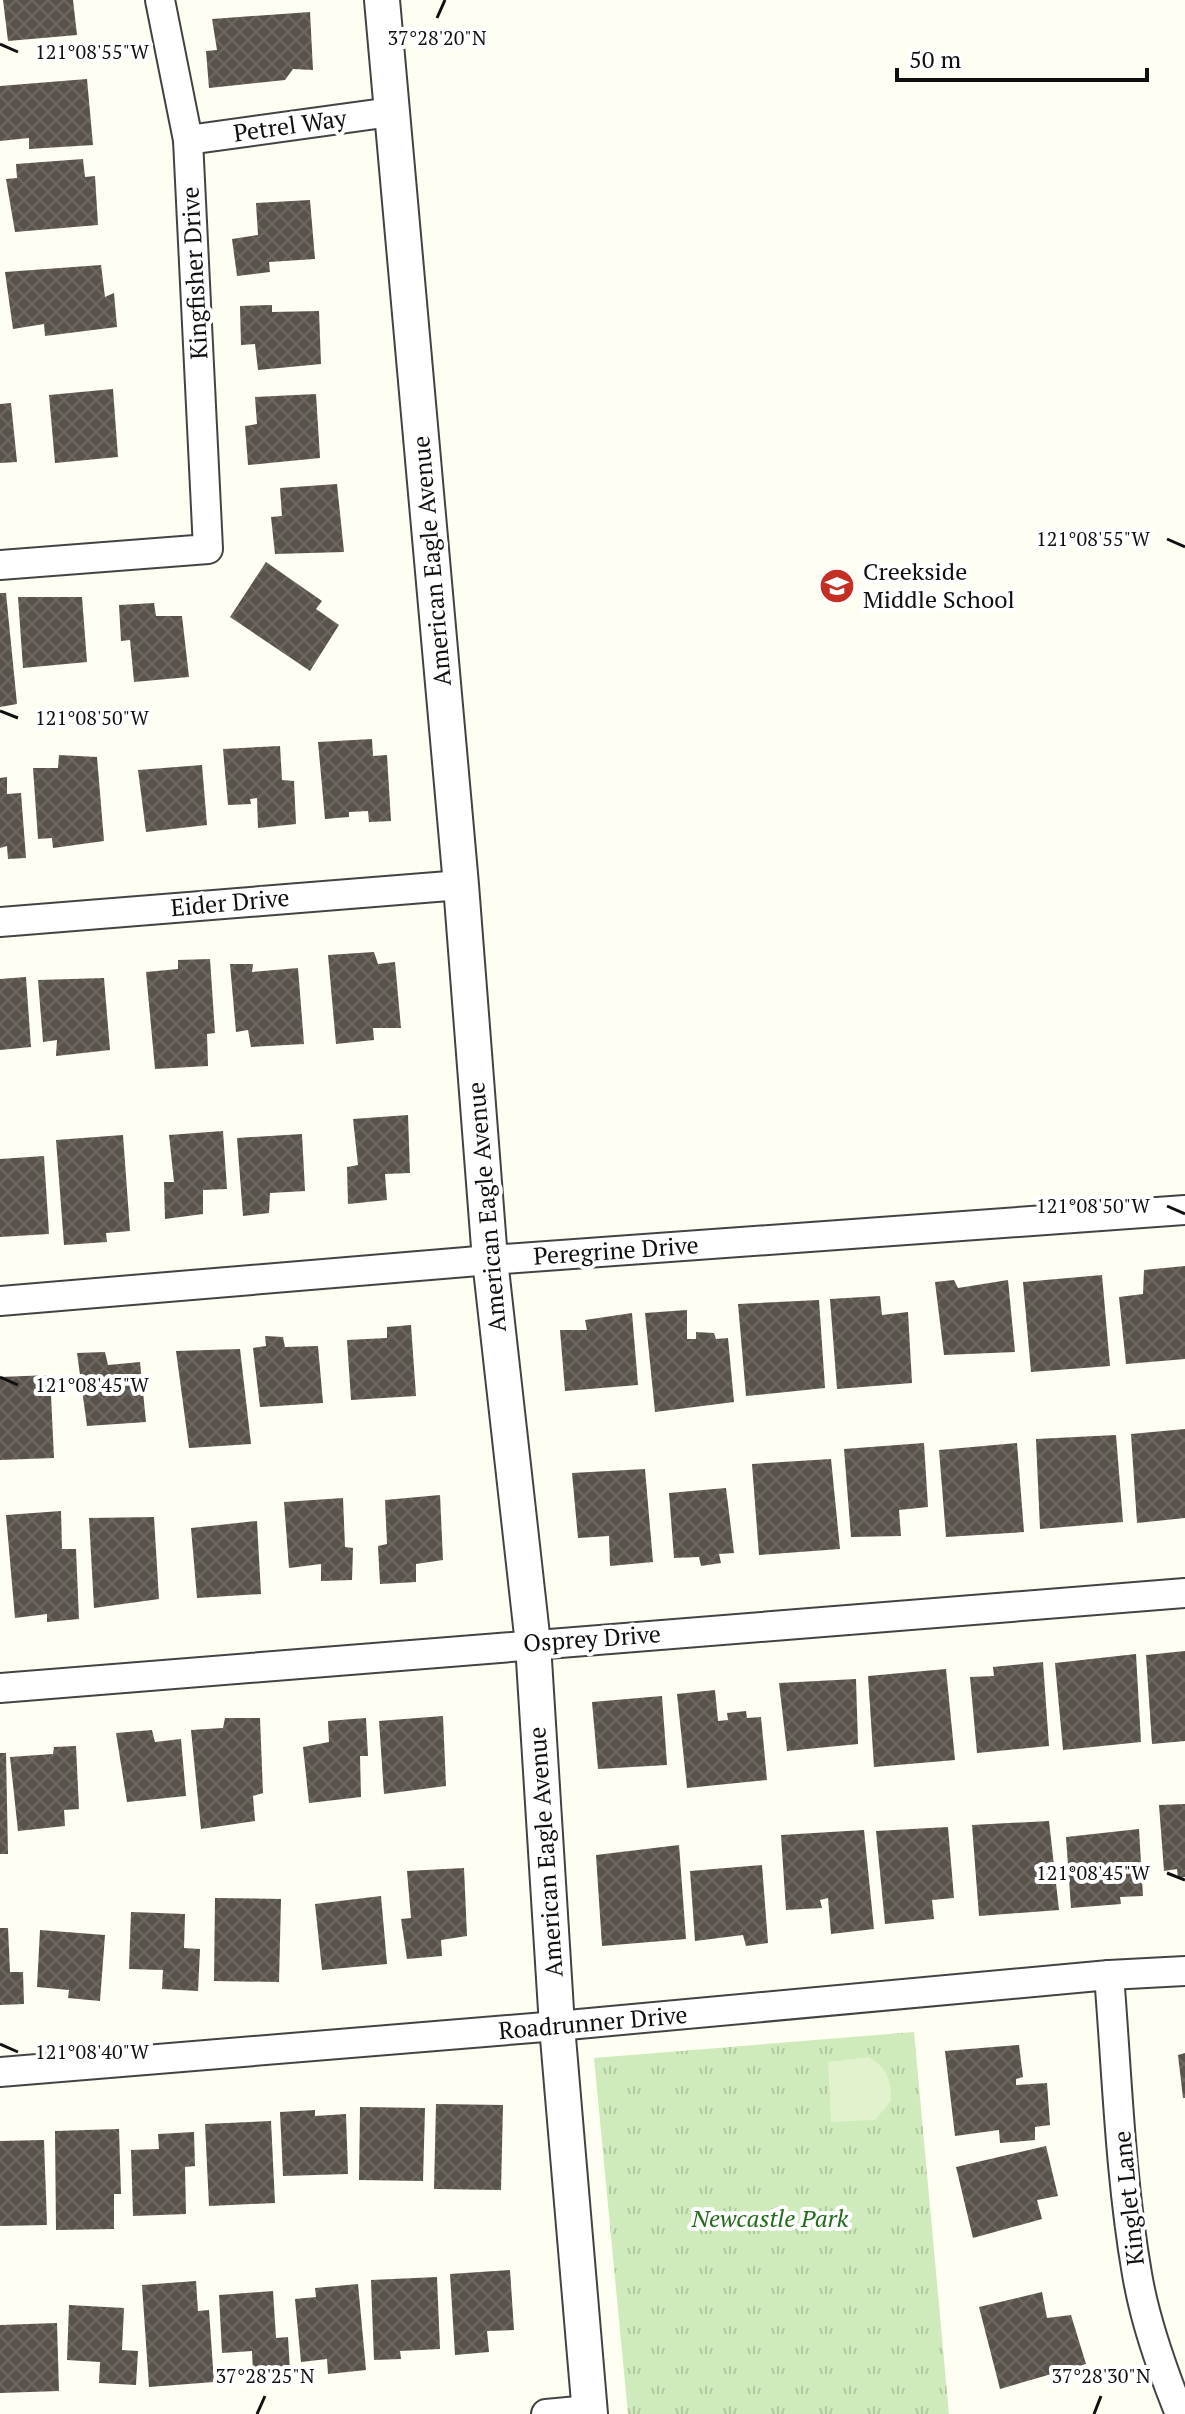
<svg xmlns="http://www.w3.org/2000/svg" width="1185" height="2414" font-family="'PT Serif',serif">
  <defs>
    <pattern id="park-tufts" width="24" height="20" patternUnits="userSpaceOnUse" patternTransform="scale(2)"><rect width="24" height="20" fill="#cfebbb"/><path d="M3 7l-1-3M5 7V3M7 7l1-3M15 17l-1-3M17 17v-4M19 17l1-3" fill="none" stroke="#b1c8a0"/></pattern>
    <pattern id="building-cross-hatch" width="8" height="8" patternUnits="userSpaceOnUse" patternTransform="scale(2)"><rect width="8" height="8" fill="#59534c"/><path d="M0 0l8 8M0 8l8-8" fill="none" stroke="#6c6761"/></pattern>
  </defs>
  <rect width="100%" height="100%" fill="#fffef3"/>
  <!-- park -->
  <path fill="url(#park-tufts)" d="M914 2032 949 2414H628L594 2058Z"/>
  <!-- pitch -->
  <path fill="#e1f2cd" d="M869 2057C888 2069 891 2080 891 2101L875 2120 831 2122 828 2062Z"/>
  <!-- building -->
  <g fill="url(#building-cross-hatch)">
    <path d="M3 0H73L77 35 8 41Z"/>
    <path d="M310 12 313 70 293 69 285 80 209 88 206 51 217 50 212 19Z"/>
    <path d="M87 79 93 145 29 149V138L0 141V86Z"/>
    <path d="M83 159 85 177 95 176 98 225 15 232 6 179 17 178 16 164Z"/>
    <path d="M310 200 315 259 269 262 270 272 237 276 232 239 258 235 256 203Z"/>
    <path d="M101 265 105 297 114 293 117 327 45 336 44 324 13 329 5 272Z"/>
    <path d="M272 305V312L319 311 321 364 258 370 255 344 241 345 240 306Z"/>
    <path d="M113 389 118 457 55 463 49 395Z"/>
    <path d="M316 394 320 458 248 465 245 426 257 424 255 397Z"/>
    <path d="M11 403 17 462 0 463V404Z"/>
    <path d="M337 484 344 552 275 554 271 517 282 516 280 488Z"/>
    <path d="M266 562 322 601 316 609 339 625 310 671 230 617Z"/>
    <path d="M0 593H6L17 704 0 707Z"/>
    <path d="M18 597H82L87 662 23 668Z"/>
    <path d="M154 603 156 616H182L189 677 134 682 130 640 121 641 119 605Z"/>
    <path d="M372 739 373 756 387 755 391 821 369 822 368 811 349 812V817L325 819 318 742Z"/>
    <path d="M280 746 282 780 294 781 296 824 258 828 257 798 250 799 251 804 228 805 223 749Z"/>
    <path d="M59 755 97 757 104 841 53 848 52 838 38 839 33 768H58Z"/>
    <path d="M202 765 207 825 146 832 138 770Z"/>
    <path d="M7 777V794L21 793 26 858 8 859 7 846 0 848V778Z"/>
    <path d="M374 952 378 964 395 962 401 1028H373L374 1040 336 1044 328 955Z"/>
    <path d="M210 959 215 1033 207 1034 208 1066 155 1069 146 972 178 969V960Z"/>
    <path d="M230 964H253L252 972 298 968 304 1044 251 1047 248 1030 236 1032Z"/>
    <path d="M26 977 31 1047 0 1050V979Z"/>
    <path d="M104 978 110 1050 56 1056 57 1040 43 1042 38 980Z"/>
    <path d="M408 1115 410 1173 385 1174 387 1200 348 1204 347 1167 358 1165 353 1119Z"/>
    <path d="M223 1131 227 1189 203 1190V1214L165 1219 164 1182H174L169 1135Z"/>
    <path d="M302 1134 305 1191 270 1193 269 1213 243 1216 237 1138Z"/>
    <path d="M123 1135 130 1231 106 1233 107 1242 64 1245 56 1140Z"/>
    <path d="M44 1156 49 1234 0 1237V1159Z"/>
    <path d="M1185 1266V1359L1126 1364 1119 1297 1143 1294 1144 1270Z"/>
    <path d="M1102 1275 1110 1366 1031 1372 1023 1282Z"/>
    <path d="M954 1280 958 1288 1008 1280 1015 1352 944 1355 935 1282Z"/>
    <path d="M880 1296 882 1315 908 1312 912 1383 837 1389 830 1299Z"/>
    <path d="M819 1300 825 1388 746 1396 738 1304Z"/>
    <path d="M687 1310V1339H696V1332L714 1333 716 1339 728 1338 734 1402 655 1412 645 1313Z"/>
    <path d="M632 1313 638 1385 565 1391 560 1330H587L585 1320Z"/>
    <path d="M411 1325 416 1396 351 1400 347 1340 387 1338V1327Z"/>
    <path d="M265 1336 283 1337 285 1347 318 1346 323 1403 260 1407 253 1348 266 1346Z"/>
    <path d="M240 1349 251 1444 189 1448 176 1351Z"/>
    <path d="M105 1352 108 1365 140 1362 146 1422 87 1426 77 1353Z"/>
    <path d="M50 1375 54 1458 0 1460V1377Z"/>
    <path d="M1185 1429V1518L1137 1523 1131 1434Z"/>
    <path d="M1116 1435 1123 1522 1040 1529 1036 1439Z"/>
    <path d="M924 1443 928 1507 899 1510 901 1536 851 1537 844 1449Z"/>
    <path d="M1017 1443 1024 1532 946 1537 939 1450Z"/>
    <path d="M831 1459 840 1549 759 1555 752 1464Z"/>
    <path d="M645 1469 653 1562 610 1566 609 1536 578 1538 572 1473Z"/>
    <path d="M726 1488 734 1553 719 1554 721 1563 701 1566 699 1557 674 1558 669 1493Z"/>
    <path d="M440 1495 443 1560 416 1564V1582L380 1584 378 1546 387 1544 385 1500Z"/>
    <path d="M343 1498 345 1547 353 1548 352 1580 321 1581V1564L289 1568 284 1502Z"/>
    <path d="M61 1511 62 1549H76L79 1619 47 1622V1614L15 1618 6 1515Z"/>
    <path d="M154 1517 159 1599 94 1608 89 1518Z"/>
    <path d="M257 1521 261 1594 197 1598 191 1528Z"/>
    <path d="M1185 1651V1741L1152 1744 1146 1655Z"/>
    <path d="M1136 1654 1141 1742 1063 1750 1055 1663Z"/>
    <path d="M1043 1662 1049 1746 977 1753 970 1677 994 1676 993 1667Z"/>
    <path d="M946 1669 955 1760 874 1767 868 1676Z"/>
    <path d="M856 1679 858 1744 787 1751 779 1683Z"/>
    <path d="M715 1690 718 1721 728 1720 727 1713 746 1711 747 1718 761 1717 767 1780 687 1788 677 1694Z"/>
    <path d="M662 1696 667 1765 598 1769 592 1702Z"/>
    <path d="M443 1716 446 1786 384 1794 379 1721Z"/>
    <path d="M225 1718H260L263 1793 253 1796 255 1821 201 1829 191 1730 223 1728Z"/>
    <path d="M366 1718 368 1756H360L361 1797 309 1803 303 1747 329 1742 328 1721Z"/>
    <path d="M152 1730 155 1742 181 1739 186 1796 127 1802 116 1733Z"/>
    <path d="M76 1746 79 1809 64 1810 65 1826 18 1831 10 1757 53 1754 54 1747Z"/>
    <path d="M0 1753H6L8 1854H0Z"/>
    <path d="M1185 1804V1877L1178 1878 1177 1869 1164 1871 1159 1805Z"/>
    <path d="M1049 1821 1059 1910 979 1916 972 1825Z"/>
    <path d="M948 1827 954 1898 932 1900 934 1919 885 1924 876 1831Z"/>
    <path d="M1139 1829 1143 1896 1120 1897 1121 1904 1071 1908 1066 1837Z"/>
    <path d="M864 1830 874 1929 831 1934 828 1898 820 1900 822 1908 786 1910 781 1835Z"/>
    <path d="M679 1845 686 1939 602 1946 596 1855Z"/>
    <path d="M762 1865 768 1943 746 1946 743 1935 695 1941 690 1871Z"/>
    <path d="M464 1868 467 1936 441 1940 442 1956 407 1959 401 1919 411 1918 407 1871Z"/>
    <path d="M381 1896 387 1964 322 1970 315 1904Z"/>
    <path d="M215 1898 281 1899 279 1982 214 1981Z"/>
    <path d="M131 1912 185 1914 184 1948 200 1949 198 1991 162 1989 163 1970 129 1969Z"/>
    <path d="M0 1928H8L10 1972H23L24 2004 0 2005Z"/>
    <path d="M40 1930 105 1935 100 2001 68 1998 69 1990 37 1987Z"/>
    <path d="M1019 2045 1023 2077 1016 2079V2085L1047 2083 1050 2125 1035 2127V2140L1000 2143 999 2130 955 2136 945 2051Z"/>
    <path d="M1185 2053V2098H1183L1178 2055Z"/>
    <path d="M436 2104 503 2105 501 2190 434 2189Z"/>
    <path d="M360 2107 425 2108 423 2181 359 2180Z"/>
    <path d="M315 2110V2116L346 2114 348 2174 283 2176 280 2112Z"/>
    <path d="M271 2121 275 2203 209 2206 205 2124Z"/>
    <path d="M119 2129 121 2194H114V2229L56 2230 55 2131Z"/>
    <path d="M194 2132 195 2166 185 2167 186 2214 133 2216 131 2150 159 2149 158 2134Z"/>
    <path d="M44 2140 47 2225 0 2226V2141Z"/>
    <path d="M1046 2146 1058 2196 1037 2200 1042 2219 973 2238 956 2167Z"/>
    <path d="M510 2270 514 2330 487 2331 489 2352 455 2355 450 2274Z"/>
    <path d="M437 2277 440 2349 400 2351 401 2359 374 2360 371 2280Z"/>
    <path d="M196 2281 198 2311 209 2310 214 2382 149 2387 142 2285Z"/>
    <path d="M358 2284 366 2370 328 2374 327 2359 301 2362 295 2299 316 2297 315 2288Z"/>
    <path d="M273 2291 276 2338 288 2337 290 2371 253 2373 252 2351 222 2353 219 2295Z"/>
    <path d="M1042 2292 1047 2318 1071 2315 1086 2364 1000 2389 979 2307Z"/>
    <path d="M69 2305 124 2308 122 2350 138 2351 136 2385 99 2383 100 2362 67 2360Z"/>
    <path d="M57 2323 59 2391 0 2393V2325Z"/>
  </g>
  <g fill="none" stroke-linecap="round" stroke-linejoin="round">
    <defs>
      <g id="minor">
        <path d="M188 140 391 112"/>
        <path d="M0 565 208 549 188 140 160 0"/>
        <path d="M0 922 461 885"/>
        <path d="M0 1301 490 1260 1185 1210"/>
        <path d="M0 1688 1185 1593"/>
        <path d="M1109 1975C1117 2074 1120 2176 1137 2274 1145 2322 1162 2369 1180 2414"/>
        <path d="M0 2072 557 2026 1109 1975 1185 1971"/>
        <path d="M546 2414 589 2410"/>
      </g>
      <path id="tertiary" d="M382 0 461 885 490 1260 533 1644 557 2026 590 2414"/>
    </defs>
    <!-- minor casing -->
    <use href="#minor" stroke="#434343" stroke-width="32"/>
    <!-- tertiary casing -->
    <use href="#tertiary" stroke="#434343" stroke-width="38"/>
    <!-- minor -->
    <use href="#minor" stroke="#fff" stroke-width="28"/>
    <!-- tertiary -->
    <use href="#tertiary" stroke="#fff" stroke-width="34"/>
  </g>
  <!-- ticks -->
  <path fill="none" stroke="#101010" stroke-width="3" d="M437 18 445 0M0 44 18 52M1167 539 1185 547M0 711 18 718M1167 1206 1185 1214M0 1377 18 1385M1167 1873 1185 1880M0 2044 18 2052M257 2414 265 2396M1094 2414 1101 2396"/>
  <!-- icons -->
  <defs>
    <symbol id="school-disc" viewBox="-11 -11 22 22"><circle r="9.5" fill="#c52e23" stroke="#fff"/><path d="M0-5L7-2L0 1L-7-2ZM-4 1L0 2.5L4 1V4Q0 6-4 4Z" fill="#fff"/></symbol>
  </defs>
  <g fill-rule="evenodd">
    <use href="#school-disc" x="817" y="566" width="40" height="40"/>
  </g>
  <g text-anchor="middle" stroke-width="8" stroke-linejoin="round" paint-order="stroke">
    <!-- street labels -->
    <g font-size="24" fill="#101010" stroke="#fff">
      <text transform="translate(290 126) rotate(-8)" y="8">Petrel Way</text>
      <text transform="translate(195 273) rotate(-93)" y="8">Kingfisher Drive</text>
      <text transform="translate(432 561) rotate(-95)" y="8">American Eagle Avenue</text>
      <text transform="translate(230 903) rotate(-5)" y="8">Eider Drive</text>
      <text transform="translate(487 1207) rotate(-95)" y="8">American Eagle Avenue</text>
      <text transform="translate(616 1251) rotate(-4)" y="8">Peregrine Drive</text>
      <text transform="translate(592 1639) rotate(-4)" y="8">Osprey Drive</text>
      <text transform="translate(546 1852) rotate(-94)" y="8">American Eagle Avenue</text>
      <text transform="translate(593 2023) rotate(-5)" y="8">Roadrunner Drive</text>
      <text transform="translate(1129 2198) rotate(-96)" y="8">Kinglet Lane</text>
    </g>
    <!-- poi labels -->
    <g font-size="24" fill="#101010" stroke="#fff" text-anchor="start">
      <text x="863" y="580">Creekside<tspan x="863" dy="28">Middle School</tspan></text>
    </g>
    <!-- park labels -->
    <g font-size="24" font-style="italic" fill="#256b1d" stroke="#fff">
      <text x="770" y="2227">Newcastle Park</text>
    </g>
  </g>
  <g font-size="20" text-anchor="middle" fill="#101010" stroke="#fff" stroke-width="8" stroke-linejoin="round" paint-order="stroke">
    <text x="437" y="45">37°28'20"N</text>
    <text x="92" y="59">121°08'55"W</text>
    <text x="1093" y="546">121°08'55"W</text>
    <text x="92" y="725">121°08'50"W</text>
    <text x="1093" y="1213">121°08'50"W</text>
    <text x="92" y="1392">121°08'45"W</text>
    <text x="1093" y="1880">121°08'45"W</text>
    <text x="92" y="2059">121°08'40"W</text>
    <text x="265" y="2383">37°28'25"N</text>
    <text x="1101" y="2383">37°28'30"N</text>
  </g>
  <!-- scale -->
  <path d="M897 68v12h250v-12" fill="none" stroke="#101010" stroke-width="4"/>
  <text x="909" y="68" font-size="24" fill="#101010" stroke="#ffffff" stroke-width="6" paint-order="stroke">50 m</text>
</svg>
